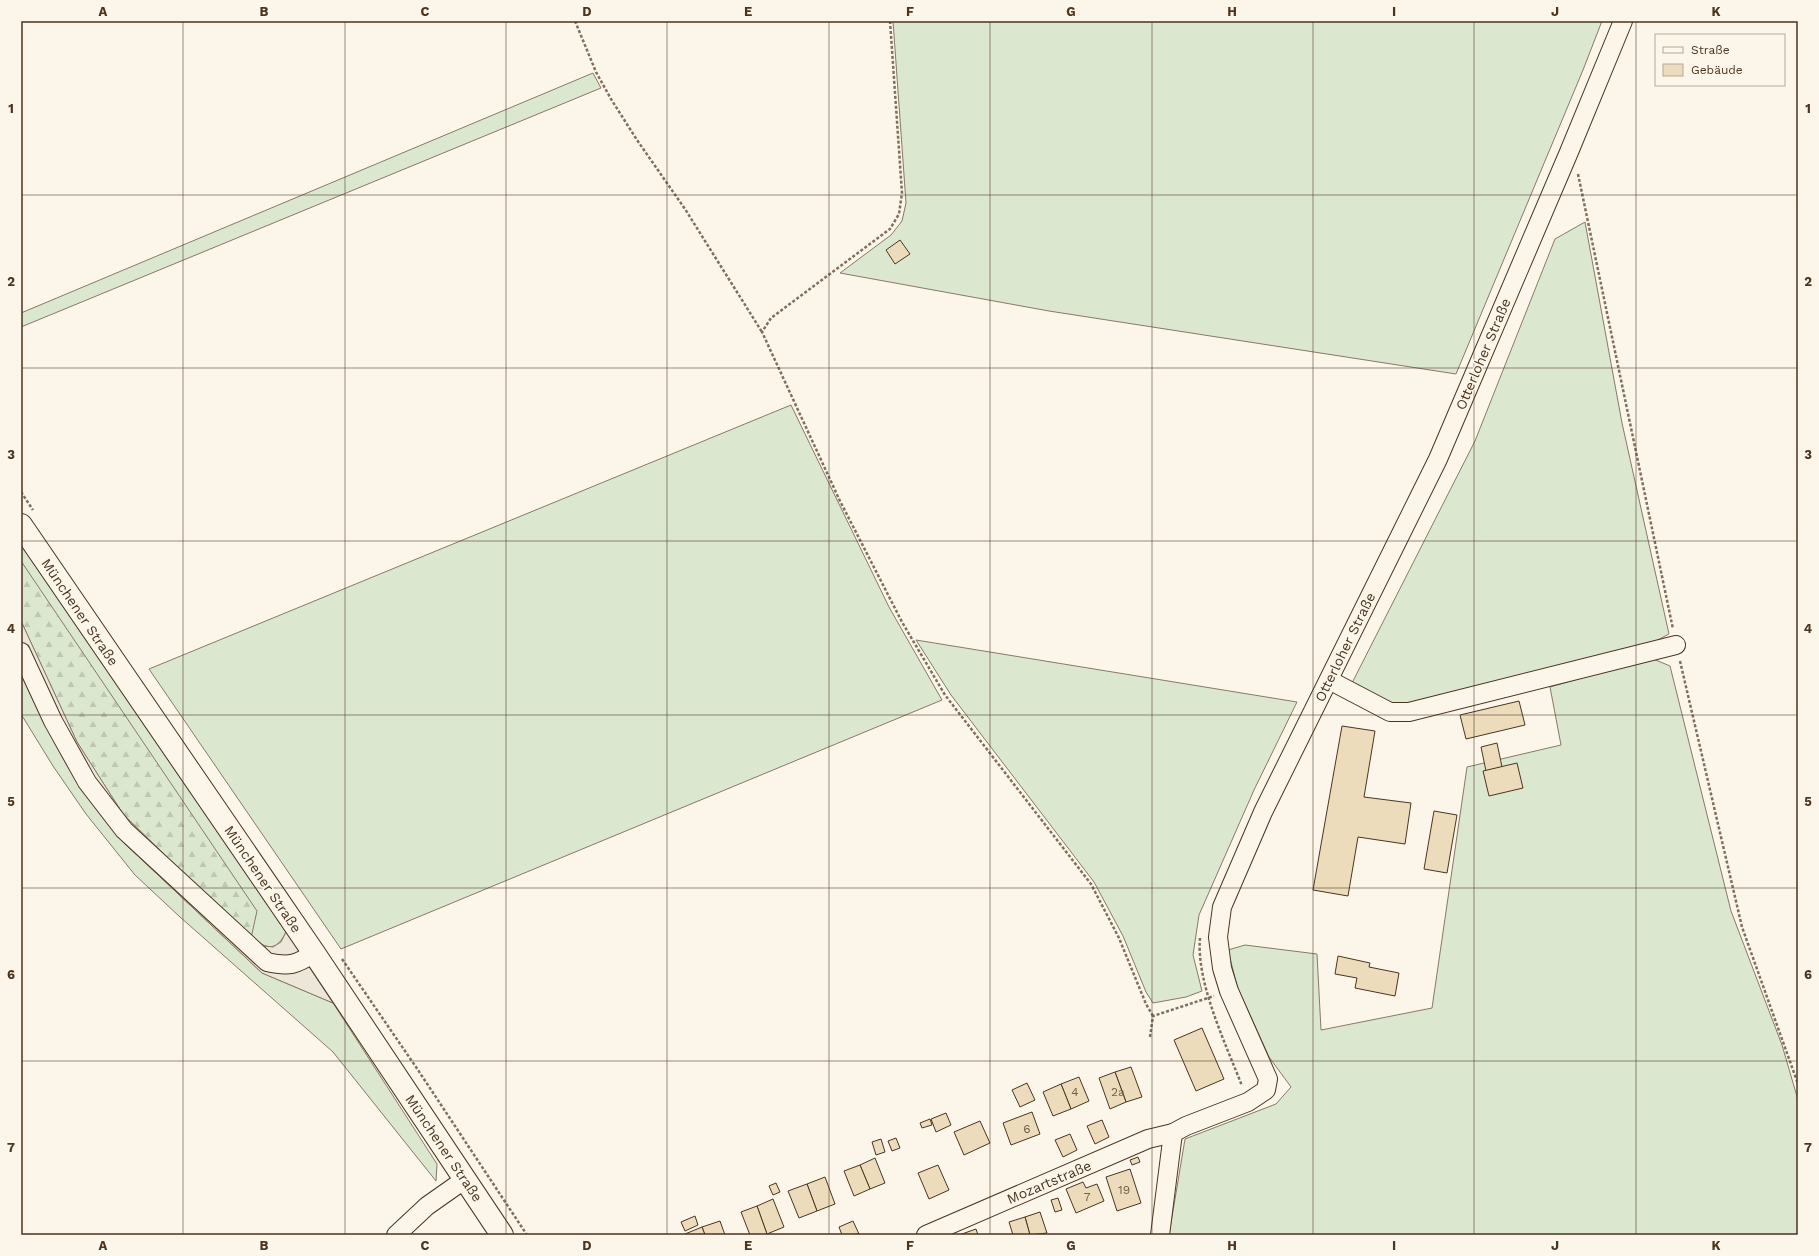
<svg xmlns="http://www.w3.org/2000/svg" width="1819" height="1256" font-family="'Work Sans',sans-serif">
  <defs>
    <pattern id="forest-firs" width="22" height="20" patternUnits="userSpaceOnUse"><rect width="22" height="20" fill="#dce7d0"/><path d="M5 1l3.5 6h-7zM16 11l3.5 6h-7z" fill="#bec7b2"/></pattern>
  </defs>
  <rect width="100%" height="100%" fill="#fbf6e9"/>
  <!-- grass -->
  <g fill="#dce7d0" stroke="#887966">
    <path d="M893 21H1602L1583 70 1456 374 1049 311 840 273 891 235 902 221 906 203Z"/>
    <path d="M593 73 601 88 21 327V313Z"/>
    <path d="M1585 222 1622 423 1669 634 1652 643 1400 705 1386 701 1352 683 1475 441 1555 239Z"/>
    <path d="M791 405 889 607 942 700 341 949 149 669Z"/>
    <path d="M21 545 286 932C276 952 268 949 251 938L21 561Z"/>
    <path d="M916 640 1297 702 1254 790 1199 915 1193 955 1202 991 1186 997 1153 1003 1146 992 1123 936 1094 882 951 695Z"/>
    <path d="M1651 658 1670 666 1731 911 1782 1045 1798 1100V1235H1169L1185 1139 1276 1104 1291 1087 1269 1057 1237 986 1228 950 1245 945 1317 954 1321 1030 1432 1008 1467 767 1561 745 1550 687Z"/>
    <path d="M21 671 121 840 262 973 333 1003 437 1164 436 1181 333 1052 180 917 135 875 86 814 53 766 21 714Z"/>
  </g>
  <!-- forest -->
  <path fill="url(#forest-firs)" stroke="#887966" d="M21 561 257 911 251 938 191 881 123 814 77 742 21 621Z"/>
  <!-- parking -->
  <path fill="#ede7d9" stroke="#887966" d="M21 621 77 742 123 814 191 881 251 938 263 946 273 947 281 942 286 932 333 1003 262 973 121 840 80 785 21 671Z"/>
  <!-- building -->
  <g fill="#ecdcbc" stroke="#4a3520">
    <path d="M900 240 910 254 895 264 886 250Z"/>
    <path d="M1519 701 1525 725 1466 739 1460 715Z"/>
    <path d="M1342 726 1375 731 1364 797 1411 803 1405 844 1358 837 1348 896 1313 890Z"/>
    <path d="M1497 743 1502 767 1486 771 1481 747Z"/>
    <path d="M1517 763 1523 788 1489 796 1483 771Z"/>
    <path d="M1434 811 1457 815 1447 873 1424 869Z"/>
    <path d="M1338 956 1370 963 1369 967 1399 973 1395 996 1355 988 1357 978 1335 974Z"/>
    <path d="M1202 1028 1224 1079 1196 1091 1174 1040Z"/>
    <path d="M1131 1067 1142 1097 1126 1102 1115 1072Z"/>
    <path d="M1115 1072 1126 1102 1110 1109 1099 1078Z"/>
    <path d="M1079 1077 1089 1101 1071 1109 1061 1084Z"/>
    <path d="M1027 1083 1035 1100 1020 1107 1012 1090Z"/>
    <path d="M1061 1084 1071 1109 1053 1116 1043 1092Z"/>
    <path d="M1032 1112 1040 1134 1011 1145 1003 1123Z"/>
    <path d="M946 1113 951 1125 936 1132 931 1119Z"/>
    <path d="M930 1119 932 1125 922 1128 920 1123Z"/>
    <path d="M1102 1120 1109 1137 1095 1144 1087 1126Z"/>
    <path d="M980 1121 990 1143 964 1155 954 1132Z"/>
    <path d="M1070 1134 1077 1150 1063 1157 1055 1140Z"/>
    <path d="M896 1138 900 1148 892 1151 888 1141Z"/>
    <path d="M881 1139 885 1152 876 1155 872 1142Z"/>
    <path d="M1138 1157 1140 1162 1132 1165 1130 1160Z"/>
    <path d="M875 1158 885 1183 870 1189 860 1165Z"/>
    <path d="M860 1165 870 1189 854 1196 844 1171Z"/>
    <path d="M938 1165 949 1190 929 1199 918 1173Z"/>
    <path d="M1130 1169 1141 1203 1117 1211 1106 1177Z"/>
    <path d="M825 1177 835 1204 817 1211 807 1184Z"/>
    <path d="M1083 1182 1086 1188 1097 1184 1104 1201 1076 1213 1066 1189Z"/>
    <path d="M776 1183 780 1192 773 1195 769 1186Z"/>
    <path d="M807 1184 817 1211 799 1218 788 1191Z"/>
    <path d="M1058 1198 1062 1210 1055 1212 1051 1200Z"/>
    <path d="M773 1199 784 1227 767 1234 757 1206Z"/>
    <path d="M757 1206 767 1234 764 1235H750L741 1212Z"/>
    <path d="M1040 1212 1047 1233 1030 1235 1025 1217Z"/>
    <path d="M695 1216 698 1225 685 1231 681 1222Z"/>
    <path d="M1025 1217 1030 1235H1013L1009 1222Z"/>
    <path d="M720 1221 725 1235H705L702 1227Z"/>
    <path d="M853 1221 859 1234 842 1235 839 1227Z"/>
    <path d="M702 1227 705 1235H686L685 1234Z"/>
    <path d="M976 1229 978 1235H959Z"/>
  </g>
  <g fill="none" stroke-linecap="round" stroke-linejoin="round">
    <defs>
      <g id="minor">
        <path d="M21 652 53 721 87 782 124 830 267 962C289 967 296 965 314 953"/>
        <path d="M1329 680 1390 712H1409L1676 645"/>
        <path d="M396 1235 427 1206 464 1180"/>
        <path d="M926 1235 1148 1139 1173 1133 1186 1126 1248 1102 1266 1090 1268 1079 1229 991 1222 968 1218 937 1222 907 1263 812 1438 459 1569 152 1623 21"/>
        <path d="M1160 1235 1173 1133"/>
      </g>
      <path id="major" d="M21 525 314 953 502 1235"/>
    </defs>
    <!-- minor casing -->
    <use href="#minor" stroke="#4a3520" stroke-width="20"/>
    <!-- major casing -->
    <use href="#major" stroke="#4a3520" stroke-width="24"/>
    <!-- path -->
    <g stroke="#7f6f5c" stroke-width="2.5" stroke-dasharray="3 2" stroke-linecap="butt">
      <path d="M575 21 596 72 611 99 637 140 685 209 762 332"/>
      <path d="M890 21 902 193 899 214 890 229 771 318 762 332 840 501 902 622 945 695 1091 884 1119 938 1146 1004 1153 1016"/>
      <path d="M1578 174 1673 629"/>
      <path d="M21 492 33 510"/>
      <path d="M1680 661 1742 927 1798 1084"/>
      <path d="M1200 938C1196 983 1226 1044 1242 1086"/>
      <path d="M342 959 418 1070 527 1235"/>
      <path d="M1150 1037 1153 1016 1214 996"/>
    </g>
    <!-- minor -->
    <use href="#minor" stroke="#fbf6e9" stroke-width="18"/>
    <!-- major -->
    <use href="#major" stroke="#fbf6e9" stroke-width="22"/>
  </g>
  <!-- grid -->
  <path fill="none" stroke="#4a3520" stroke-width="1" stroke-opacity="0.55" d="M183 21V1235M345 21V1235M506 21V1235M667 21V1235M829 21V1235M990 21V1235M1152 21V1235M1313 21V1235M1474 21V1235M1636 21V1235M21 195H1798M21 368H1798M21 541H1798M21 715H1798M21 888H1798M21 1061H1798"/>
  <g text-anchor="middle" stroke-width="3" stroke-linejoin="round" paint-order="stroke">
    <!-- number labels -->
    <g font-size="12" fill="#725f47">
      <text x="1075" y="1096">4</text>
      <text x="1118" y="1096">2a</text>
      <text x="1027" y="1133">6</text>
      <text x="1124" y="1194">19</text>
      <text x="1087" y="1201">7</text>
    </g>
    <!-- street labels -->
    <g font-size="14" fill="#4a3520" stroke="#fbf6e9">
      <text transform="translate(1483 354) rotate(-67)" y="5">Otterloher Straße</text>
      <text transform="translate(80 612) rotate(56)" y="5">Münchener Straße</text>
      <text transform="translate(1345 647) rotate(-64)" y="5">Otterloher Straße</text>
      <text transform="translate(263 879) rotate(56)" y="5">Münchener Straße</text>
      <text transform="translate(444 1148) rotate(56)" y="5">Münchener Straße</text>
      <text transform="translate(1049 1182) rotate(-23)" y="5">Mozartstraße</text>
    </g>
  </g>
  <!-- border -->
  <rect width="1819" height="1256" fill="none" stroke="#fbf6e9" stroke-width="44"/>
  <!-- legend -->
  <rect x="1655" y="34" width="130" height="52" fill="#fbf6e9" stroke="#b4a999"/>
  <rect x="1663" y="47" width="20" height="6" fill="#fbf6e9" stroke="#b4a999"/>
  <text x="1691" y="54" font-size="12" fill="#4a3520">Straße</text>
  <rect x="1663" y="64" width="20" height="12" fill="#ecdcbc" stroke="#b4a999"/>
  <text x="1691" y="74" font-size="12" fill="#4a3520">Gebäude</text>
  <rect x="22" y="22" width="1775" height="1212" fill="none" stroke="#4a3520" stroke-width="1.5"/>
  <g font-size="13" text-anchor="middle" font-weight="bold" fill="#4a3520">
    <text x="103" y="16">A</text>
    <text x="264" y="16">B</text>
    <text x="425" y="16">C</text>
    <text x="587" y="16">D</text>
    <text x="748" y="16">E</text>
    <text x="910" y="16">F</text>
    <text x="1071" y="16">G</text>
    <text x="1232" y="16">H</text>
    <text x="1394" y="16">I</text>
    <text x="1555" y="16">J</text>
    <text x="1716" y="16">K</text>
    <text x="11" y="113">1</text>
    <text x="1808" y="113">1</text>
    <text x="11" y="286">2</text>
    <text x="1808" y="286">2</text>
    <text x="11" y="459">3</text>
    <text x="1808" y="459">3</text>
    <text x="11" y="633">4</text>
    <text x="1808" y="633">4</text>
    <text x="11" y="806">5</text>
    <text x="1808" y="806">5</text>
    <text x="11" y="979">6</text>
    <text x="1808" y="979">6</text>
    <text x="11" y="1152">7</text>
    <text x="1808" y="1152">7</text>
    <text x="103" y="1250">A</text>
    <text x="264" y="1250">B</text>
    <text x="425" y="1250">C</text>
    <text x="587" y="1250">D</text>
    <text x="748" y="1250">E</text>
    <text x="910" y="1250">F</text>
    <text x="1071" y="1250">G</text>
    <text x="1232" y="1250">H</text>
    <text x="1394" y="1250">I</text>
    <text x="1555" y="1250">J</text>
    <text x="1716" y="1250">K</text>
  </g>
</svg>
